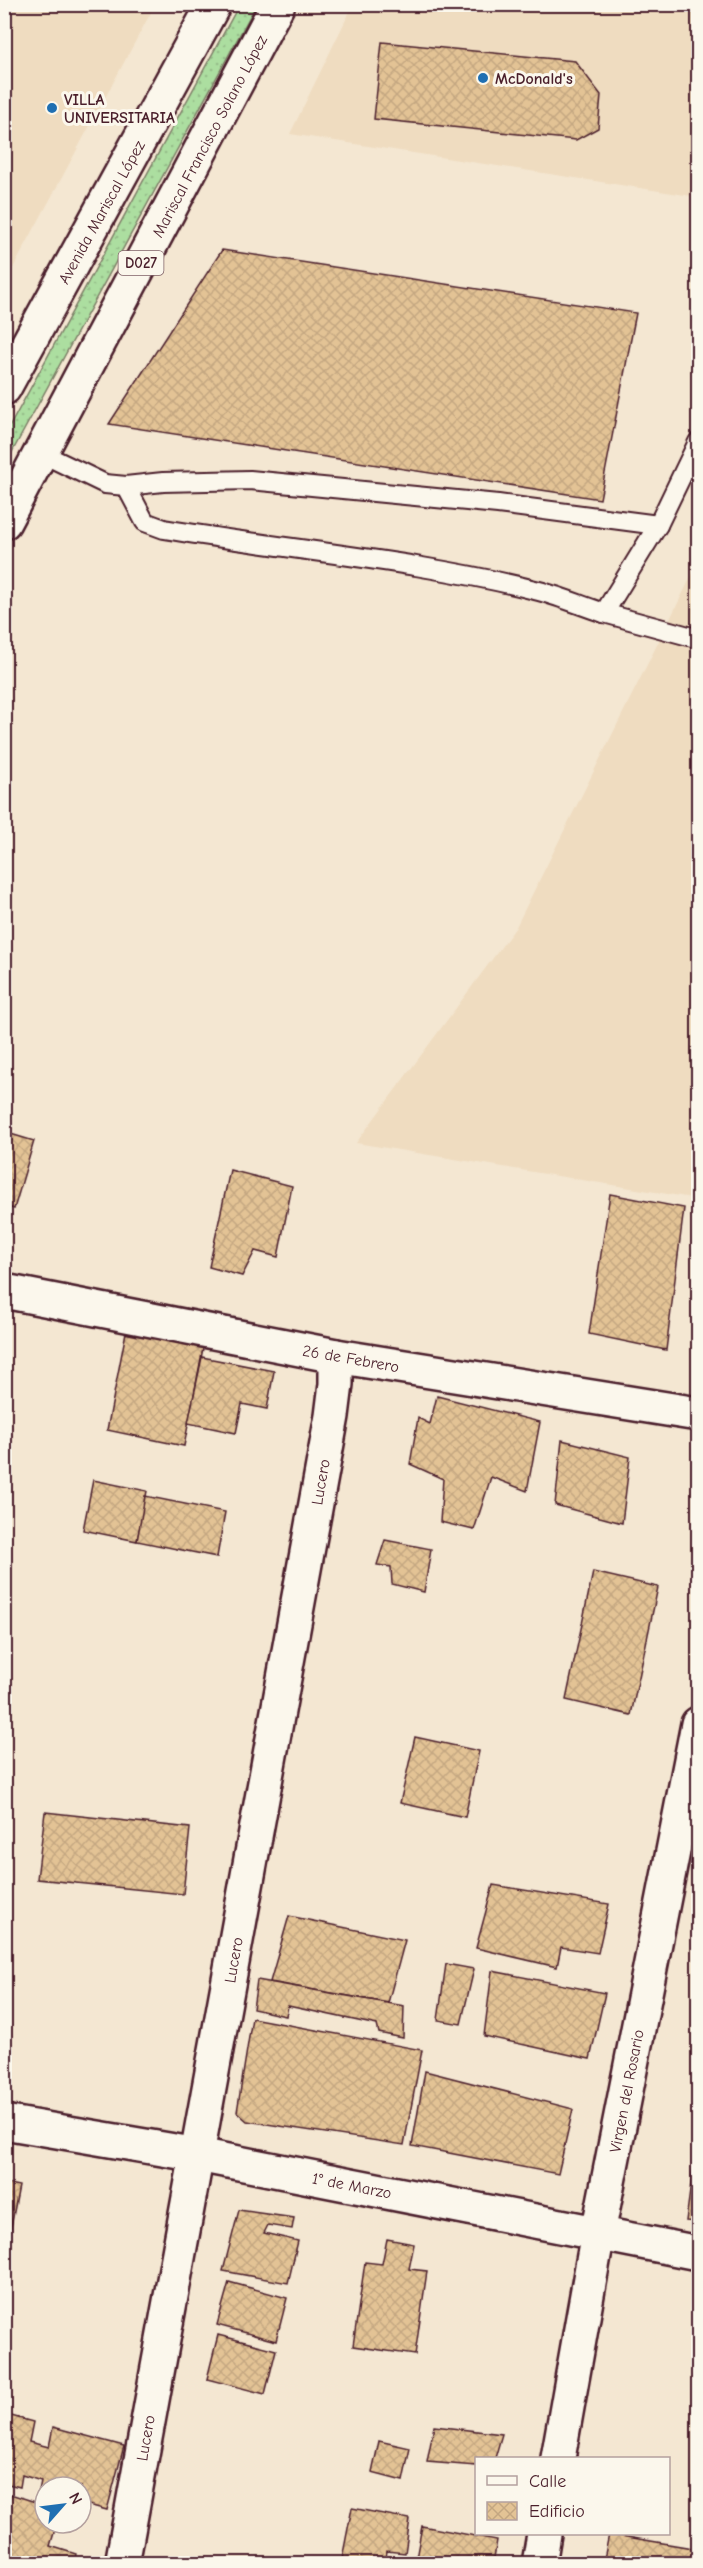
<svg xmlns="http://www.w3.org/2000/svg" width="703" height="2568" font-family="'Comic Neue',sans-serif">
  <defs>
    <pattern id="grass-dots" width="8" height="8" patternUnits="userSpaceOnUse" patternTransform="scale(1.5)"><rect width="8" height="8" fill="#acdea0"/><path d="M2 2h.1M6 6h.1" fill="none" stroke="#96be8a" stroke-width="1.8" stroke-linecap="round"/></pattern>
    <pattern id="building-cross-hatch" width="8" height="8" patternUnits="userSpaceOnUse" patternTransform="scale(1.5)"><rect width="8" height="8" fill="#e3c395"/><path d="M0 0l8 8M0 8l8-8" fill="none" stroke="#c4a781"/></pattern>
  </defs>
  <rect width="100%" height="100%" fill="#f4e7d2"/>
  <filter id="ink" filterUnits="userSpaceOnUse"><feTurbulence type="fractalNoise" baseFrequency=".0167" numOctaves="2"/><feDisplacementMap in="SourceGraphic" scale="12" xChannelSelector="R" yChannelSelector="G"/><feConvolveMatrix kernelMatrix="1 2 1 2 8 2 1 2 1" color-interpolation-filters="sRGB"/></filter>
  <g filter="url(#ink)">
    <!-- built -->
    <g fill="#efdcc0">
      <path d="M5 4 155 5 5 283 4 5Z"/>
      <path d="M353 5H698V197L290 134Z"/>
      <path d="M698 563V1199L356 1143 516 927Z"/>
    </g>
    <!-- grass -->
    <path fill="url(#grass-dots)" stroke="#7b7e66" stroke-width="1.5" d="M239 5H256L5 465V435Z"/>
    <!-- building -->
    <g fill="url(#building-cross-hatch)" stroke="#4a1f2b" stroke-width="1.5">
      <path d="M382 42 575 61 601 95 598 128 576 140 374 119Z"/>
      <path d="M222 250 636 313 600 499 109 424Z"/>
      <path d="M4 1132 34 1141 14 1209 4 1206Z"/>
      <path d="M230 1170 292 1186 278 1257 255 1251 242 1276 209 1267Z"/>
      <path d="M610 1194 684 1208 666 1350 589 1334Z"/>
      <path d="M127 1327 204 1343 184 1446 107 1430Z"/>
      <path d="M202 1357 274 1371 267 1409 242 1404 236 1433 188 1423Z"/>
      <path d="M437 1396 540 1422 527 1491 491 1477 474 1530 440 1522 443 1479 410 1464 418 1418 430 1424Z"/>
      <path d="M562 1440 630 1457 622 1523 555 1505Z"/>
      <path d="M93 1480 147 1491 137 1541 83 1530Z"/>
      <path d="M145 1496 225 1512 217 1557 137 1541Z"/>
      <path d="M385 1540 431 1549 424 1592 392 1584 391 1567 377 1565Z"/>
      <path d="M593 1572 658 1587 631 1715 566 1700Z"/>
      <path d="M415 1737 479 1751 465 1817 400 1803Z"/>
      <path d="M45 1812 190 1828 183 1894 37 1879Z"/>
      <path d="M493 1885 609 1904 598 1953 561 1947 557 1967 476 1948Z"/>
      <path d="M289 1916 405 1940 388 2003 270 1982Z"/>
      <path d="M446 1964 474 1969 461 2024 438 2020Z"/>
      <path d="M492 1971 605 1993 590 2059 484 2036Z"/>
      <path d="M257 1980 404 2006 403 2038 379 2033 377 2025 288 2006 286 2016 253 2009Z"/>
      <path d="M252 2018 422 2050 404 2145 247 2121 237 2112Z"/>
      <path d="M425 2071 573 2109 558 2174 412 2146Z"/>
      <path d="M698 2130V2222L686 2221Z"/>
      <path d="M4 2183 19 2186 4 2263Z"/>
      <path d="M239 2210 294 2218 292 2229 268 2225 264 2233 298 2241 288 2283 223 2271Z"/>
      <path d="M387 2239 414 2244 409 2269 427 2271 415 2355 353 2346 365 2262 382 2264Z"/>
      <path d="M229 2282 287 2298 276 2341 217 2325Z"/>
      <path d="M218 2335 276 2350 265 2394 207 2379Z"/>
      <path d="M4 2414 33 2422 29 2442 49 2447 53 2427 124 2446 107 2510 81 2503V2487H45V2493L39 2491 41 2481 22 2475 20 2487 4 2483Z"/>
      <path d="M434 2426 502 2434 495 2458H476V2466L427 2462Z"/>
      <path d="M379 2441 410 2448 403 2481 372 2473Z"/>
      <path d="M4 2492 45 2505V2523H57L50 2546 76 2554 74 2564H4Z"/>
      <path d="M352 2508 410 2519 405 2553 387 2551 385 2564H341Z"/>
      <path d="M422 2526 497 2540 493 2564H415Z"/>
      <path d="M609 2534 698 2549V2564H603Z"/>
    </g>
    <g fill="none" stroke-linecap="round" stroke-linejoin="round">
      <defs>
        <g id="lane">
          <path d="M41 453 105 484 126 486 163 482 250 480 498 504 658 525"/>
          <path d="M126 486 145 522 164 529C288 550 416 560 539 591 561 597 583 606 604 613L658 525 698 442"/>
          <path d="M604 613 696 638"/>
        </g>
        <g id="street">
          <path d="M4 1291 336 1356 698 1414"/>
          <path d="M4 2122 198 2155 698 2253"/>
          <path d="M558 2458 598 2233 698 1724"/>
          <path d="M122 2564 332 1416 336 1384V1356"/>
          <path d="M539 2564 544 2534"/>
        </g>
        <g id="highway">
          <path d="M4 388 214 4"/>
          <path d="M4 522 278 4"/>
        </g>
      </defs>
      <!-- lane casing -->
      <use href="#lane" stroke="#4a1f2b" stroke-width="22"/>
      <!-- street casing -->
      <use href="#street" stroke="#4a1f2b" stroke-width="38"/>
      <!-- highway casing -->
      <use href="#highway" stroke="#4a1f2b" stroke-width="38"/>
      <!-- lane -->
      <use href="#lane" stroke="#fbf7ec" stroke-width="18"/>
      <!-- street -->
      <use href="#street" stroke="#fbf7ec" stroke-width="33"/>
      <!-- highway -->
      <use href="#highway" stroke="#fbf7ec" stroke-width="33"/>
    </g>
  </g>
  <!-- markers -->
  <g fill="#1f6fb2" stroke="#fbf7ec" stroke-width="2">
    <circle cx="483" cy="78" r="6"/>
    <circle cx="52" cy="108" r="6"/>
  </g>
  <g text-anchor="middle" stroke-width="6" stroke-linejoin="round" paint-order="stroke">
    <!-- shield labels -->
    <rect fill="#fbf7ec" stroke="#7f6065" stroke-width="1.5" x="118.5" y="251" width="45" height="24" rx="4.5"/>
    <g font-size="15" font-weight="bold" fill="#4a1f2b">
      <text x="141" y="268">D027</text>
    </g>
    <!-- poi labels -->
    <g font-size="16" font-weight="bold" fill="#4a1f2b" stroke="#fbf7ec" text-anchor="start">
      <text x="495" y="84">McDonald's</text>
      <text x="64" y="105">VILLA<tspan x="64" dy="18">UNIVERSITARIA</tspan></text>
    </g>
    <!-- street labels -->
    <g font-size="16" fill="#4a1f2b" stroke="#fbf7ec">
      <text transform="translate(209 136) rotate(-62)" y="6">Mariscal Francisco Solano López</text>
      <text transform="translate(101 212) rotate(-61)" y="6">Avenida Mariscal López</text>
      <text transform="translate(351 1358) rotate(10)" y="6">26 de Febrero</text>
      <text transform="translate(320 1482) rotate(-80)" y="6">Lucero</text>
      <text transform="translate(233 1960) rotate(-80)" y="6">Lucero</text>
      <text transform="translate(626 2091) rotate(-79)" y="6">Virgen del Rosario</text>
      <text transform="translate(352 2185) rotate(11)" y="6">1° de Marzo</text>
      <text transform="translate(145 2438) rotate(-80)" y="6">Lucero</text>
    </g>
  </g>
  <!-- margin -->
  <rect width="703" height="2568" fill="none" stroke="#fbf7ec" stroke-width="24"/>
  <rect x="12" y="12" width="679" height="2544" fill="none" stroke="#4a1f2b" stroke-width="2" filter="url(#ink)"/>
  <!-- legend -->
  <rect x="475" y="2457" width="195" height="78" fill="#fbf7ec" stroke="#b4a19f" stroke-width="1.5"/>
  <rect x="487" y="2476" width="30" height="9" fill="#fbf7ec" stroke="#b4a19f" stroke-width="1.5"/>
  <text x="529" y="2487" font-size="18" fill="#4a1f2b">Calle</text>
  <rect x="487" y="2502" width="30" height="18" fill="url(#building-cross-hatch)" stroke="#b4a19f" stroke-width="1.5"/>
  <text x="529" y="2517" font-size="18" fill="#4a1f2b">Edificio</text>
  <!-- north arrow -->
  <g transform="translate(63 2505) rotate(62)"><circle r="28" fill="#fbf7ec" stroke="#b4a19f" stroke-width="1.5"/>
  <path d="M0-4.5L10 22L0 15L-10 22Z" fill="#1f6fb2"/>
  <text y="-9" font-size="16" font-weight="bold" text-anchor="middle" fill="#4a1f2b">N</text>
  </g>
</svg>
